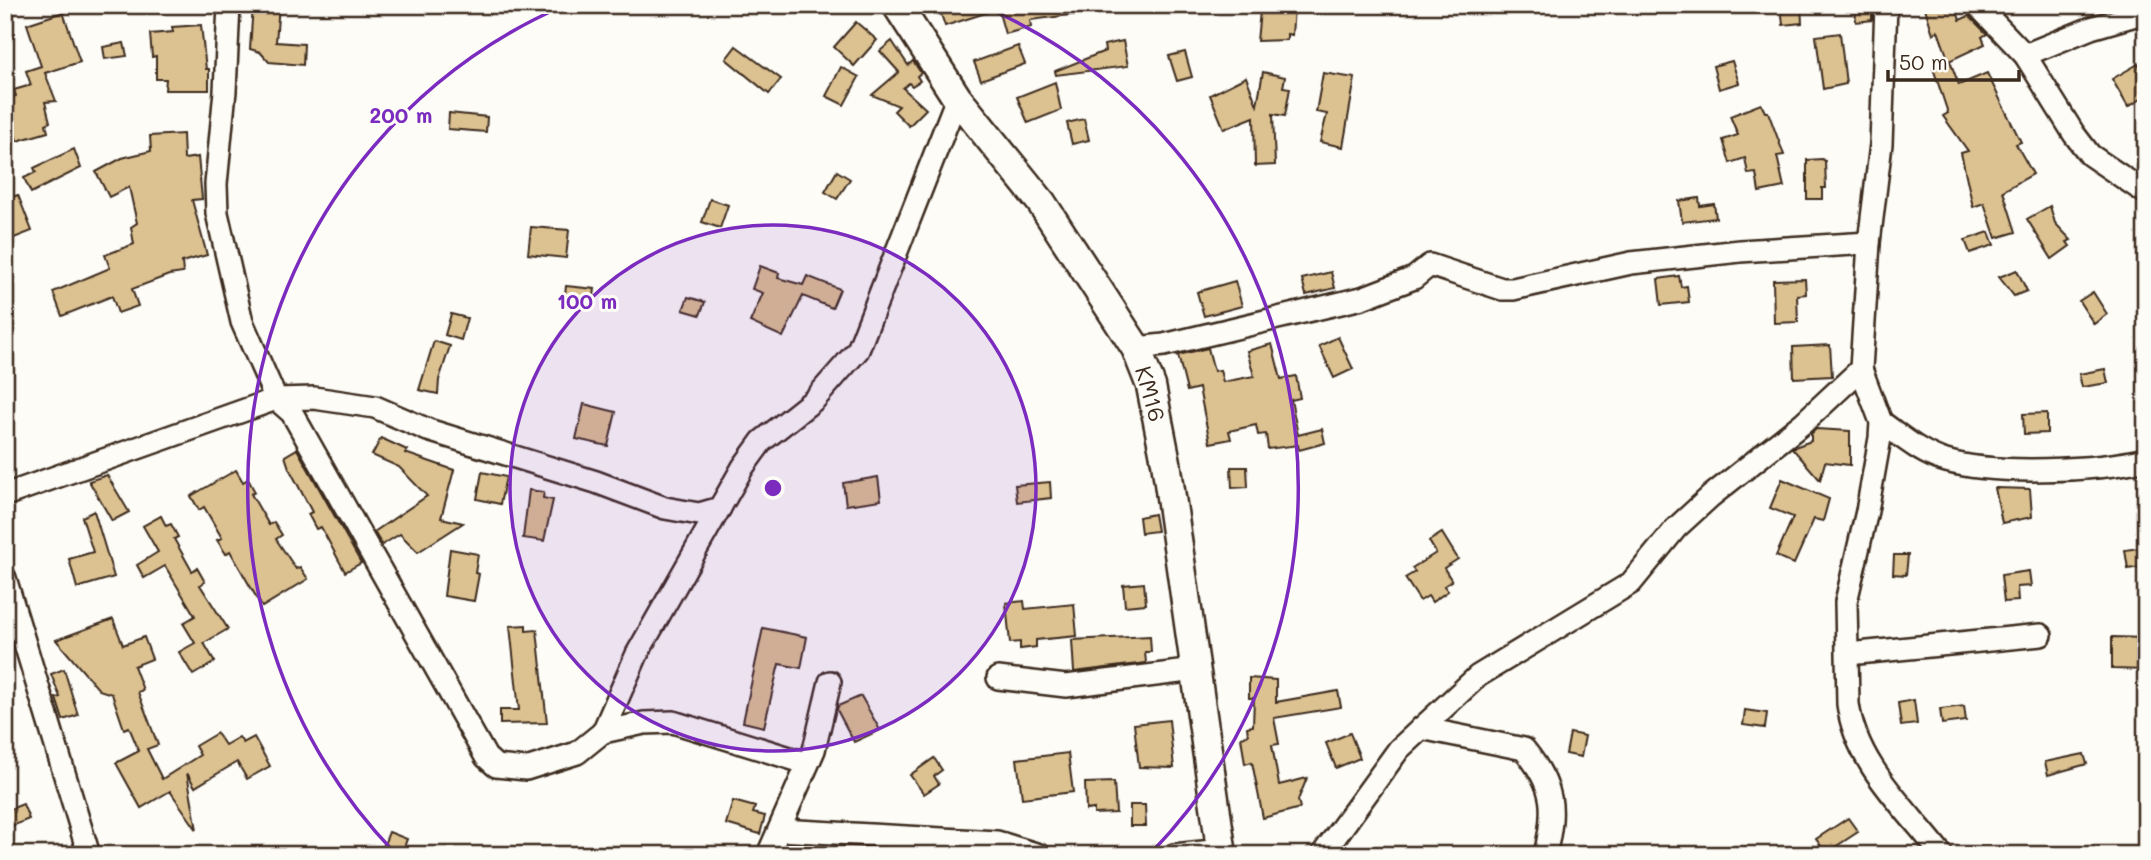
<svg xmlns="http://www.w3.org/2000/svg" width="2151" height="860" font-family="Mali,sans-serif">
  <rect width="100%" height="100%" fill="#fdfcf7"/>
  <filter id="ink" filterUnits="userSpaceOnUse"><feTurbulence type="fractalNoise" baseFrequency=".0143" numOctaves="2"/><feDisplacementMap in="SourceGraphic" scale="14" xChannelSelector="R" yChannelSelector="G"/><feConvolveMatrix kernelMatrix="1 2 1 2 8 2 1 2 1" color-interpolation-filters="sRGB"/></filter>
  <g filter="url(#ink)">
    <!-- building -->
    <g fill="#dcc191" stroke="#3b2a1e" stroke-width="2">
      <path d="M253 5H279L276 42 304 44 303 65 269 62 260 52 250 49Z"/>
      <path d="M938 5H1078V14L1030 20 1031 27 1005 34 998 9 945 26Z"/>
      <path d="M1781 5H1801L1802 23 1783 25Z"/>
      <path d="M1872 5V20L1856 22 1855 6Z"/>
      <path d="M1924 5H1955L1960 20 1969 16 1987 34 1982 37 1985 44 1949 61 1938 31 1933 34Z"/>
      <path d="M1278 7 1294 8 1292 35 1287 34V40L1257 41 1260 11Z"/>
      <path d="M63 12 80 62 45 73 56 101 45 102 50 122 46 124 48 132 17 141 5 100 16 96 14 90 31 85 26 71 41 66 27 24Z"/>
      <path d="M856 22 877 40 854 66 834 47Z"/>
      <path d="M201 25 206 69H209V90H165L166 79H156V56L152 57 150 34 173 32 172 27Z"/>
      <path d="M1840 33 1846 84 1823 89 1816 36Z"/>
      <path d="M892 41 908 65 913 61 921 73 917 76 920 81 912 86 909 83 903 88 926 109 909 126 894 111 899 106 872 95 899 72 880 51Z"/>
      <path d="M1123 41 1128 66 1056 75 1055 71 1105 51 1104 45Z"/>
      <path d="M124 43 127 56 105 59 103 47Z"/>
      <path d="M736 46 781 79 769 94 726 59Z"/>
      <path d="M1018 46 1025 64 981 80 974 62Z"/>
      <path d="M1185 52 1192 77 1177 81 1169 56Z"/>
      <path d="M1732 61 1739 83 1719 89 1713 66Z"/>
      <path d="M1950 61 1959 85 1987 73 2021 142 2016 144 2033 174 2003 191 2016 232 1996 238 1984 203 1973 207 1961 153 1968 151 1943 116 1948 113 1933 68Z"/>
      <path d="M2138 64 2146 78V96L2128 107 2112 79Z"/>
      <path d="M841 67 859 77 844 105 826 96Z"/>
      <path d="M1263 72 1285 77 1283 87 1290 88 1285 116 1273 114 1275 165 1255 166 1254 117 1224 129 1210 95 1246 77 1257 105Z"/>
      <path d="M1323 73 1355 78 1343 147 1320 142 1327 114 1316 112Z"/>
      <path d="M1055 82 1061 110 1028 123 1017 97Z"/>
      <path d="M1761 104 1765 112H1768L1784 155 1777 156 1784 187 1759 192 1756 173 1748 174 1745 158 1730 163 1723 140 1738 135 1730 116Z"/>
      <path d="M449 113 487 117 486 132 448 129Z"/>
      <path d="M1084 119 1089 140 1072 144 1067 123Z"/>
      <path d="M183 134 184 159 198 157 202 199 192 200 207 255 182 262 183 273 169 275 132 289 138 306 118 313 112 296 62 316 53 292 110 268 105 255 134 244 131 227 137 223 129 187 109 197 96 172 122 158 151 151 150 136Z"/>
      <path d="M74 149 81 168 31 193 24 178 36 172 34 168Z"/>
      <path d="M1822 159 1825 161 1826 188H1822V199H1807V160Z"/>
      <path d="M837 171 850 179 837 199 825 192Z"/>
      <path d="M18 195 32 231 9 240 5 229V199Z"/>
      <path d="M1699 198 1700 206 1714 204 1716 218 1682 222 1679 201Z"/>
      <path d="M710 199 728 205 720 228 702 222Z"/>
      <path d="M2050 206 2055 223 2071 240 2067 242 2070 246 2052 259 2027 219Z"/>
      <path d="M531 227 569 230 566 258 528 254Z"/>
      <path d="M1989 232 1994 245 1970 253 1965 240Z"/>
      <path d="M760 266 779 273 778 278 803 285 807 276 840 289 832 308 803 296 783 337 750 322 763 293 752 289Z"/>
      <path d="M2017 270 2027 291 2014 296 1999 277Z"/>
      <path d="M1331 272 1335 288 1306 295 1302 279Z"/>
      <path d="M1679 276 1681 287 1687 286 1689 302 1661 305 1658 279Z"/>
      <path d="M1805 279 1806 294 1797 295 1798 322 1774 323 1773 280Z"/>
      <path d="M1235 281 1242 306 1204 316 1197 292Z"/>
      <path d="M566 286 595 289 593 304 564 301Z"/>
      <path d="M2093 292 2107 314 2094 324 2079 301Z"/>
      <path d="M688 297 705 302 700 315 683 310Z"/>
      <path d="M451 314 467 318 461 340 445 335Z"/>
      <path d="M1338 337 1353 369 1334 378 1319 346Z"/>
      <path d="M434 341 450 346 439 380 438 394 419 390Z"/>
      <path d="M1272 344 1281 379 1296 376 1300 398 1291 400 1298 435 1322 429 1325 443 1299 450 1298 445 1268 449 1266 434 1258 435 1256 425 1229 431 1231 439 1210 443 1199 388 1187 391 1178 355 1208 348 1214 371 1220 370 1223 382 1254 376 1247 351Z"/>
      <path d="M1830 345 1832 376 1794 378 1793 347Z"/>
      <path d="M2105 369 2108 383 2082 387 2079 374Z"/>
      <path d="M584 404 616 412 608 446 576 439Z"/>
      <path d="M2047 413V433L2024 434 2023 414Z"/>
      <path d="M1816 429 1850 431V465L1825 462 1820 480 1792 448 1811 441V434Z"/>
      <path d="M381 438 407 450 405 453 454 470 441 518 463 523 418 552 400 534 382 545 374 532 427 496 399 467 372 455Z"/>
      <path d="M297 449 361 563 345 572 321 527 316 529 308 514 312 512 289 468 285 456Z"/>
      <path d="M1231 467H1247L1248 487 1232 488Z"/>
      <path d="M236 470 243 482 248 479 255 492 251 494 269 525 274 522 282 535 276 539 296 569 300 567 308 579 262 607 230 551 226 554 217 540 222 538 204 507 199 510 191 496Z"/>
      <path d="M482 472 506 477 500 504 477 499Z"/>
      <path d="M107 475 129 512 112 521 89 481Z"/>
      <path d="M878 477 881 500 846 505 843 483Z"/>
      <path d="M1782 479 1829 499 1823 521 1814 519 1794 564 1776 556 1793 517 1770 508Z"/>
      <path d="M1050 482 1051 498 1017 502 1015 485Z"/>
      <path d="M1995 488 2030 489 2032 517 2002 523Z"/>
      <path d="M529 490 544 492 543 498 553 500 544 541 523 538Z"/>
      <path d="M94 511 114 577 77 588 69 559 93 552 82 517Z"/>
      <path d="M1154 514 1157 531 1141 533 1139 517Z"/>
      <path d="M161 516 166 526 171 524 178 537 174 539 192 571 197 568 205 582 200 585 228 629 204 643 215 662 193 675 179 652 195 643 183 623 195 616 165 566 144 578 137 565 158 552 143 526Z"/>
      <path d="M1442 533 1458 559 1444 568 1452 581 1444 586 1448 591 1432 602 1428 596 1420 601 1405 578 1415 572 1412 568 1436 553 1429 541Z"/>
      <path d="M2146 547V566L2128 569 2125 550Z"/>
      <path d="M450 549 478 554 475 573 479 574 474 601 444 596Z"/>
      <path d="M1894 555H1908L1906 575 1893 574Z"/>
      <path d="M2029 571 2031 586 2017 587 2018 601 2004 602 2001 575Z"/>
      <path d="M1144 583 1146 604 1125 606 1123 585Z"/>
      <path d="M1024 601 1025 609 1074 604 1077 636 1036 640V647L1020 649V642L1010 643 1006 603Z"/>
      <path d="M113 619 123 645 144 637 152 659 134 666 143 690 138 692 158 745 147 749 162 779 200 755 195 746 217 733 225 745 239 737 243 743 254 737 270 766 247 779 237 762 195 787 187 773 197 830 170 791 141 808 116 763 139 751 129 727 124 729 112 694 99 690 56 640Z"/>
      <path d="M526 625V631L537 630 547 723 500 724V710H519L510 626Z"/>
      <path d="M763 628 807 637 801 668 779 664 764 727 743 722Z"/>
      <path d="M1150 636 1151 652H1145L1146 663 1074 672 1072 640Z"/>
      <path d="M2112 637 2146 638V670L2112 669Z"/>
      <path d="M64 669 78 715 63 720 56 698 60 697 51 674Z"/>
      <path d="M1249 678 1276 680V702L1338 691 1341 707 1274 718 1279 744 1272 745 1279 785 1307 778 1298 800 1300 808 1263 818 1252 762 1245 764 1241 737 1248 735 1247 727 1253 726 1254 698H1249Z"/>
      <path d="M861 696 880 730 854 742 837 710 838 706Z"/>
      <path d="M1914 700 1917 724 1901 726 1898 703Z"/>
      <path d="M1964 706 1966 721 1942 724 1940 709Z"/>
      <path d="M1745 710 1767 713 1765 728 1743 725Z"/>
      <path d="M1169 720 1174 768 1139 767 1134 724Z"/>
      <path d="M1350 733 1360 758 1336 768 1326 743Z"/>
      <path d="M1570 733 1585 736 1581 757 1566 754Z"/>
      <path d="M1068 753 1073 792 1022 798 1017 759Z"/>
      <path d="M2084 754 2087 764 2048 775 2045 762Z"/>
      <path d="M934 758 942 770 934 776 939 784 924 794 910 775Z"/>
      <path d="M1114 782 1116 813 1094 814V809L1086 810 1085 783Z"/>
      <path d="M733 801 755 807 753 813 765 816 760 834 726 824Z"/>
      <path d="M23 804 29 819 5 829V811Z"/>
      <path d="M1130 805H1145L1146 826H1130Z"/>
      <path d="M1848 818 1858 832 1826 853 1816 839Z"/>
      <path d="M389 832 407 839 401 855H380Z"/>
    </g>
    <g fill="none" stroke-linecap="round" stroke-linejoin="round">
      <defs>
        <g id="street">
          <path d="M229 5 225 91 216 184 217 213 242 322 276 399 292 413 486 757 496 766 526 769 577 753 603 732 644 723 673 722 806 763"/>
          <path d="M1886 5 1881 144 1869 243 1861 369 1881 422 1880 438 1867 511 1846 602 1848 704C1856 765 1906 808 1942 855"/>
          <path d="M1977 5 2025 55 2074 134 2090 155 2146 193"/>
          <path d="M2025 55 2091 28 2146 12"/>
          <path d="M1136 348 1164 345 1362 298 1414 278 1430 265 1502 289H1513L1631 263 1740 251 1869 243"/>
          <path d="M1881 422C1901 436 1921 454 1946 461 1995 475 2096 471 2146 459"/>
          <path d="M5 495 276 399 314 398 375 407 428 430 596 482 665 508 699 514 720 508"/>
          <path d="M5 578 89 855"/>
          <path d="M1848 654 2041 635"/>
          <path d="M998 678 1066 686 1196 670"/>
          <path d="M1421 728 1524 749C1555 787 1556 808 1545 855"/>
          <path d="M603 732 637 654 743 467 762 441 815 399 858 350 957 98"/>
          <path d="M780 830 997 842 1039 855"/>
          <path d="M770 850 814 750 830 682"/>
          <path d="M1174 855 1222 850"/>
          <path d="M1322 855 1399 749 1478 676 1631 583 1676 528 1711 496 1803 423 1861 369"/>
        </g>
        <path id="secondary" d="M897 5 957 98 1041 202 1136 348 1151 386 1166 462 1222 855"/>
      </defs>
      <!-- street casing -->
      <use href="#street" stroke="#3b2a1e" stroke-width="26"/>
      <!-- secondary casing -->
      <use href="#secondary" stroke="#3b2a1e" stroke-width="33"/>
      <!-- street -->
      <use href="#street" stroke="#fdfcf7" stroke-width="21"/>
      <!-- secondary -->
      <use href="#secondary" stroke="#fdfcf7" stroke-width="28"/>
    </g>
  </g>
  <!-- distance rings -->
  <circle cx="773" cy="488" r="263" fill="#7b2cbf" fill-opacity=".12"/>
  <g fill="none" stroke="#7b2cbf" stroke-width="3.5">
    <circle cx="773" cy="488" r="263"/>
    <path d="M395 853A526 526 0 0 1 563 6M983 6A526 526 0 0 1 1151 853"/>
  </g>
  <g text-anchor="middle" stroke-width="6" stroke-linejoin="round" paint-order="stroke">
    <!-- street labels -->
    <g font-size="23" fill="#3b2a1e" stroke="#fdfcf7">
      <text transform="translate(1150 394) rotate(74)" y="8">KM16</text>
    </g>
  </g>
  <circle cx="773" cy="488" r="10" fill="#7b2cbf" stroke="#fdfcf7" stroke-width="3.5"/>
  <g font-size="21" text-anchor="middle" font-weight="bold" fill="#7b2cbf" stroke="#fdfcf7" stroke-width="6" stroke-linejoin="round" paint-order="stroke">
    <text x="401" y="123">200 m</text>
    <text x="587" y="309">100 m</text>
  </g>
  <!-- margin -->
  <rect width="2151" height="860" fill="none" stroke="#fdfcf7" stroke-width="28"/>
  <rect x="14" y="14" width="2123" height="832" fill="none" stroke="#3b2a1e" stroke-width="2.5" filter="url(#ink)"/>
  <!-- scale -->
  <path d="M1888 70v10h131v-10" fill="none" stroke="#3b2a1e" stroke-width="3.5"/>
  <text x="1899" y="70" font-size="21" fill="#3b2a1e" stroke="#fdfcf7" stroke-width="5" paint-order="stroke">50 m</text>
</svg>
